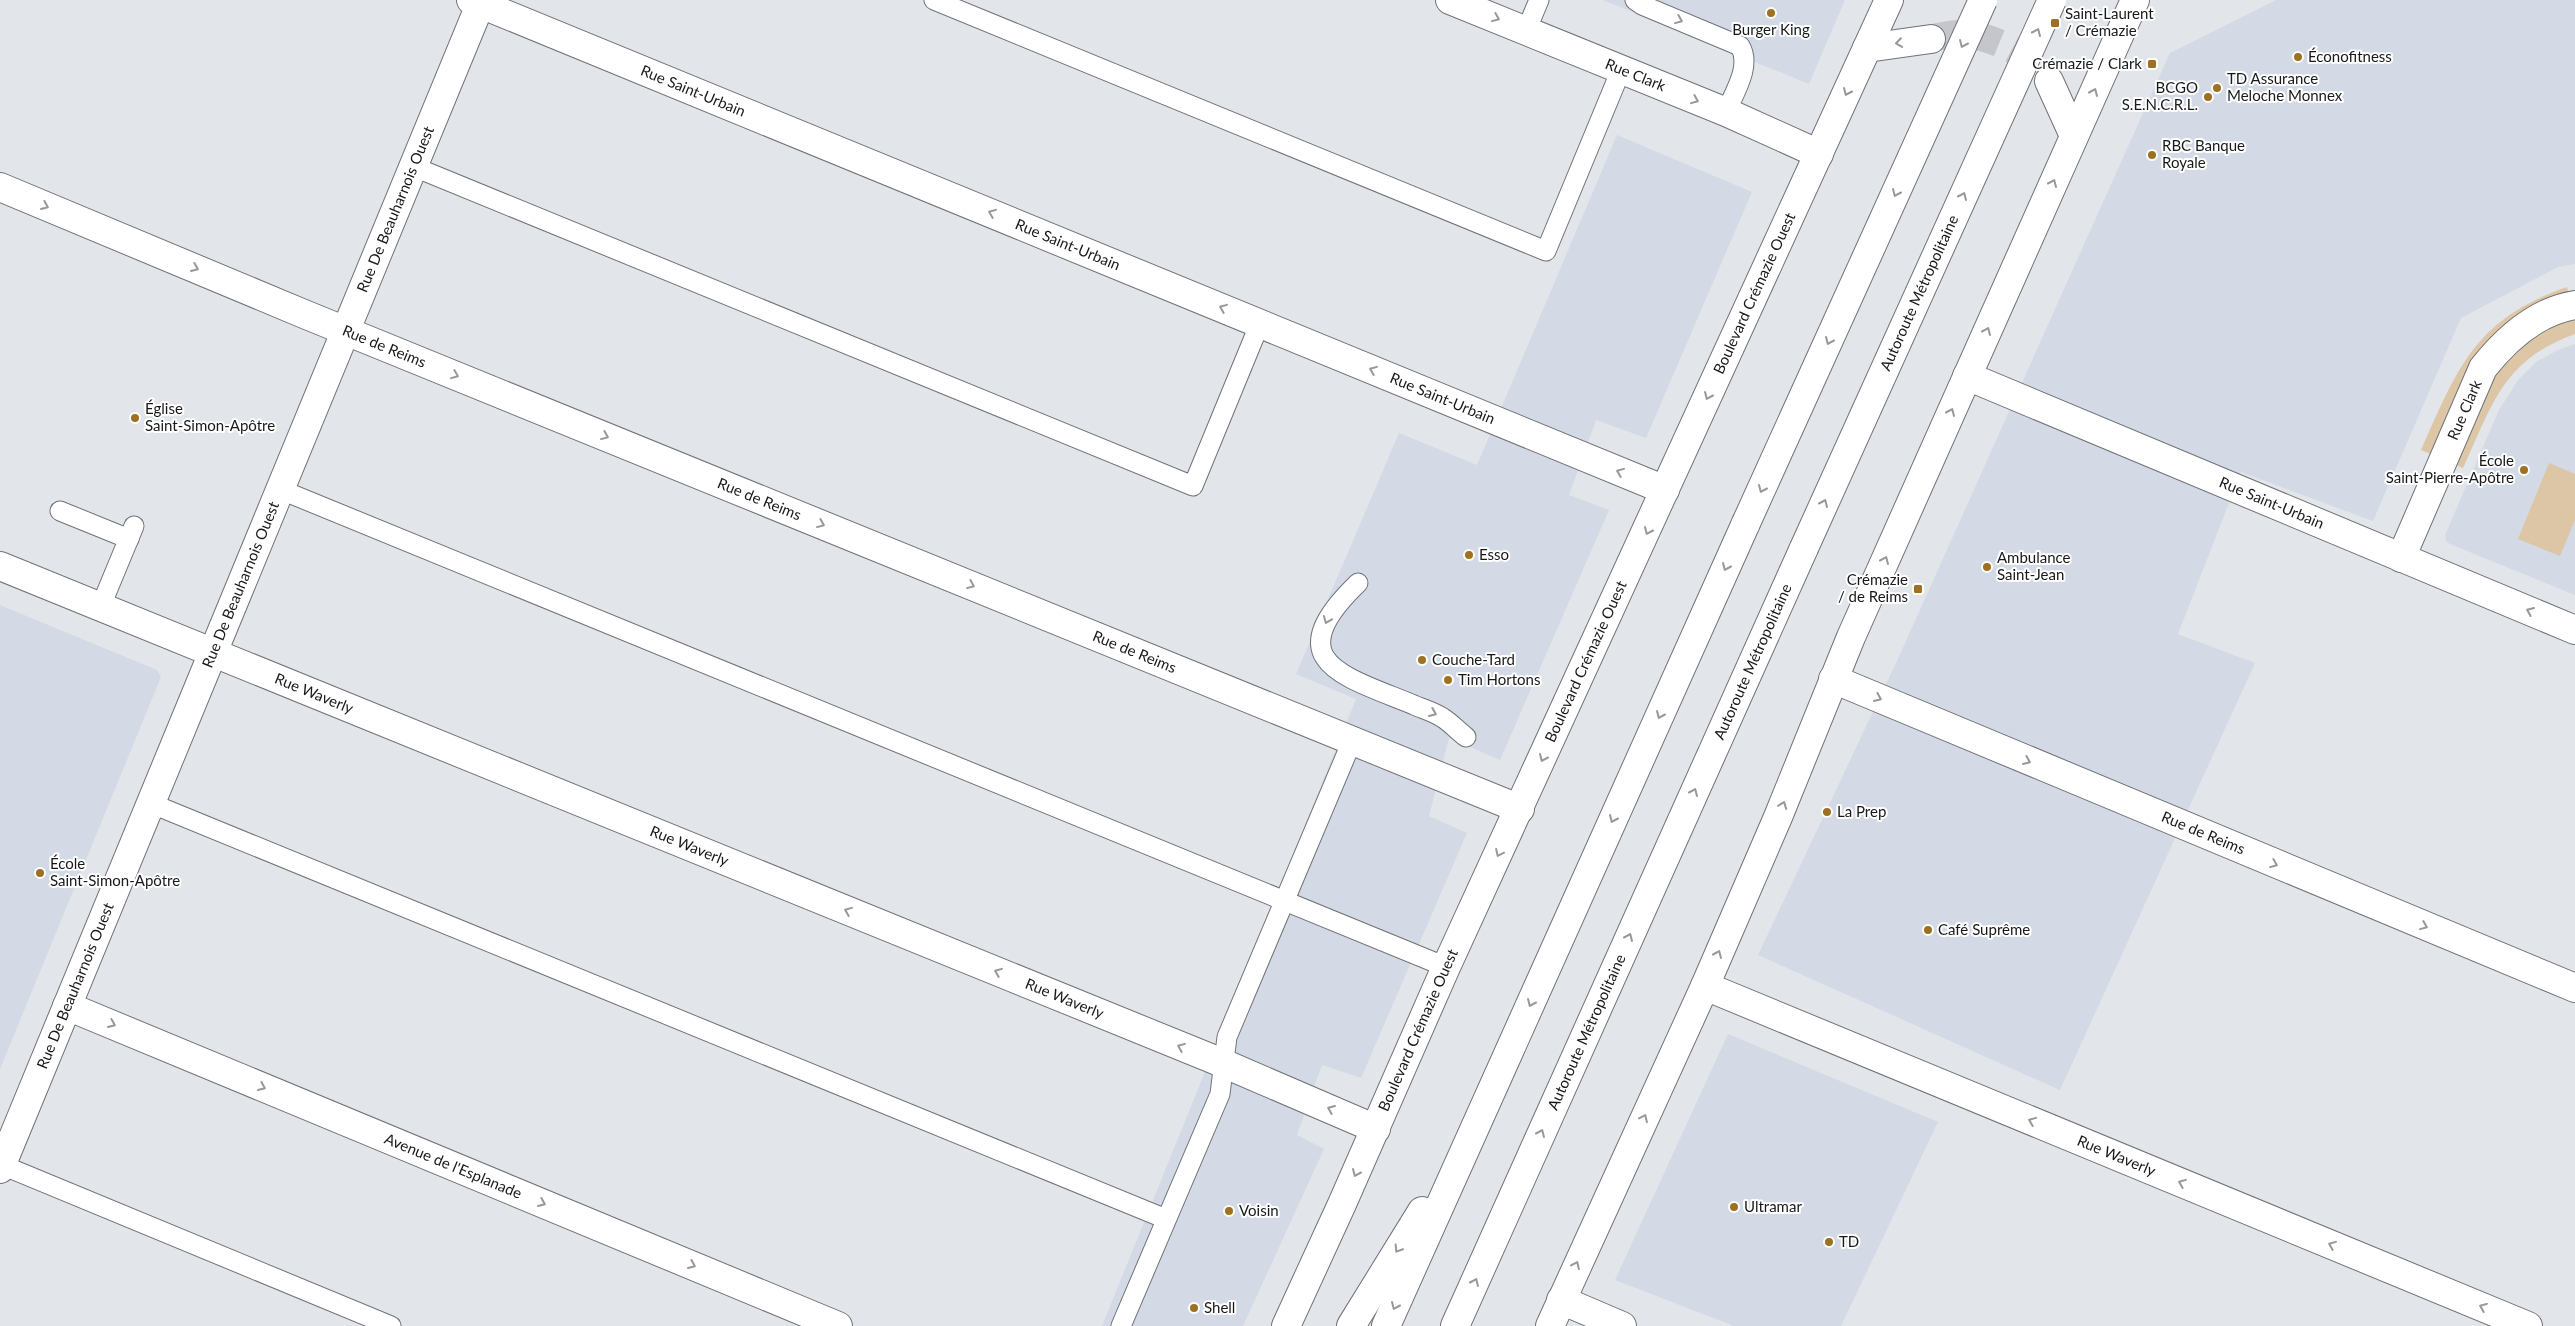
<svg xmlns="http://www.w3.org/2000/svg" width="2575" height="1326" font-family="Lato,sans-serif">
  <rect width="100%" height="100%" fill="#e2e5ea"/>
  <!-- built -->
  <g fill="#d3dae5">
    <path d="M1603 0H1845L1809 84Z"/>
    <path d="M2276 0H2575V264L2558 267 2461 318 2373 521 2241 472 2178 634 2255 663 2060 1090 1758 955 1897 661 2170 53Z"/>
    <path d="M1617 135 1752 192 1646 438 1596 420 1569 495 1609 510 1500 760 1449 738 1429 816 1467 833 1361 1078 1322 1065 1297 1135 1324 1149 1243 1326H1102L1356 699 1296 674 1399 433 1477 465Z"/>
    <path d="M2575 344V595L2450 544 2446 541 2445 535 2499 410 2518 380 2536 362 2560 349Z"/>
    <path d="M0 605 157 670 161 677 0 1069Z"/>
    <path d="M1728 1034 1938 1122 1841 1326H1734L1615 1280Z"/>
  </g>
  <!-- green -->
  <g fill="#dcc6a5">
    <path d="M2567 287 2575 321V334C2503 360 2493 403 2463 468L2421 450C2458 367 2475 319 2567 287Z"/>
    <path d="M2549 463 2575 474V520L2560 556 2518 539Z"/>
  </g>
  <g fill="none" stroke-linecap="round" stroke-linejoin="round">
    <!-- secondary-tunnel -->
    <path stroke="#c4c6cb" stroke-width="28" stroke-dasharray="28 14" stroke-linecap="butt" d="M1931 39C1941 36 1951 34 1962 34 1990 35 2035 56 2049 81"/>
    <defs>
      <g id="service">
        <path d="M934 0 1546 251 1621 70"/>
        <path d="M1635 0 1642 5 1740 46C1752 66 1734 93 1726 112"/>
        <path d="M1526 31 1539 0"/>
        <path d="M412 166 1193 486 1260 323"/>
        <path d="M279 489 1446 967"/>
        <path d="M60 511 129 539"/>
        <path d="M1358 583C1276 662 1344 676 1414 705 1423 709 1434 712 1443 718 1451 723 1458 731 1466 737"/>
        <path d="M100 608 134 526"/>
        <path d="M150 803 1166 1219"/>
        <path d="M2 1165 391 1326"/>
        <path d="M1121 1326 1220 1094 1227 1037 1352 741"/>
      </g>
      <g id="pedestrian">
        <path id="s1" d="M2401 558 2483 368C2506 339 2537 311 2575 305"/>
      </g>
      <g id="minor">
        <path id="s2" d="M471 0 1665 490"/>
        <path id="s3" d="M1450 0 1726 112 1819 154"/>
        <path id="s4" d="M0 187 304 314 1520 809"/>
        <path id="s5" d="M1967 376 2575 630"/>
        <path id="s6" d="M0 566 1225 1064 1376 1129"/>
        <path id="s7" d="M1833 679 2575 988"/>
        <path id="s8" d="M1705 986 2528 1326"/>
        <path id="s9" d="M67 1006 838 1326"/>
        <path id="s10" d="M0 1169 482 0"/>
        <path d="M1561 1300 1622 1326"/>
      </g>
      <g id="secondary">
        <path d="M1867 48 1931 39"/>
        <path d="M2049 81 2074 136"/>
        <path id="s11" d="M1286 1326 1342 1204 1446 967 1889 0"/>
        <path d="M1550 1326 1705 986 1778 817 1851 637 2135 0"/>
      </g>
      <g id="motorway">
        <path d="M1351 1326 1422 1211"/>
        <path d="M1386 1326 1746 523"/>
        <path id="s12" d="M1455 1326 1804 548"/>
      </g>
    </defs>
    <!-- service casing -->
    <use href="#service" stroke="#707277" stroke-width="21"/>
    <!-- pedestrian casing -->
    <use href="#pedestrian" stroke="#707277" stroke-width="30"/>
    <!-- minor casing -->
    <use href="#minor" stroke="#707277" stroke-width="30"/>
    <!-- secondary casing -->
    <use href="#secondary" stroke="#707277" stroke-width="30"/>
    <!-- motorway casing -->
    <use href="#motorway" stroke="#707277" stroke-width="30"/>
    <!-- service -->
    <use href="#service" stroke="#fff" stroke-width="19"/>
    <!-- pedestrian -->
    <use href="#pedestrian" stroke="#fff" stroke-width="28"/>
    <!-- minor -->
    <use href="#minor" stroke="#fff" stroke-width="28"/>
    <!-- secondary -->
    <use href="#secondary" stroke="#fff" stroke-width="28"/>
    <!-- motorway -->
    <use href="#motorway" stroke="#fff" stroke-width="28"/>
    <defs>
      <g id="motorway-bridge">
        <path d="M1746 523 1983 0"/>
        <path id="s13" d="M1804 548 2052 0"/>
      </g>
    </defs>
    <!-- motorway-bridge casing -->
    <use href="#motorway-bridge" stroke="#707277" stroke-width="30" stroke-linecap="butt"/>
    <!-- motorway-bridge -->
    <use href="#motorway-bridge" stroke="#fff" stroke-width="28"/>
  </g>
  <!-- one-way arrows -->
  <defs><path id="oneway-chevron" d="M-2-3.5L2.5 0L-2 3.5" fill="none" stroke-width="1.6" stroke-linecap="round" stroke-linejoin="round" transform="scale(1.25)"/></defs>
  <g stroke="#979898">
    <use href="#oneway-chevron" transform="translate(1496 18) rotate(22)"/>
    <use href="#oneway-chevron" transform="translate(1679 20) rotate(22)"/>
    <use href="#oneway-chevron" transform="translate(2037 32) rotate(-66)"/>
    <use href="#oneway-chevron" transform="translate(1899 43) rotate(172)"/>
    <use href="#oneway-chevron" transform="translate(1963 44) rotate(114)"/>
    <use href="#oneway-chevron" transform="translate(1847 92) rotate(114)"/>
    <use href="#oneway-chevron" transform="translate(2094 92) rotate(-66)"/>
    <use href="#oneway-chevron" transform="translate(1695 100) rotate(22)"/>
    <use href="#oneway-chevron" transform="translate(2053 183) rotate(-66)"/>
    <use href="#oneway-chevron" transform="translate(1896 193) rotate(114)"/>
    <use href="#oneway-chevron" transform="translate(1963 196) rotate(-66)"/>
    <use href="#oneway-chevron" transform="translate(45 206) rotate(23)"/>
    <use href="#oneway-chevron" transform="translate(992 213) rotate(-158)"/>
    <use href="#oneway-chevron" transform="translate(195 268) rotate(23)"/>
    <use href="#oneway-chevron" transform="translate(1223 308) rotate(-158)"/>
    <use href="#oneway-chevron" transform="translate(1987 331) rotate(-66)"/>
    <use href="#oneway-chevron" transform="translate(1829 341) rotate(114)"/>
    <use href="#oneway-chevron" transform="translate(1373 370) rotate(-158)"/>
    <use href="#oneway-chevron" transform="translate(455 375) rotate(22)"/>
    <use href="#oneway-chevron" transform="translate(1708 396) rotate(114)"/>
    <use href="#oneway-chevron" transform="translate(1951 412) rotate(-66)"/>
    <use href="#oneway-chevron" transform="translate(605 436) rotate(22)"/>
    <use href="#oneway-chevron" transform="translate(1620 472) rotate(-158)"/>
    <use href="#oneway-chevron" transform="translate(1762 489) rotate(114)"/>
    <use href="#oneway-chevron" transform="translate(1824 503) rotate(-66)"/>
    <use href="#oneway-chevron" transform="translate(821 524) rotate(22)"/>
    <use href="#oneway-chevron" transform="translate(1648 531) rotate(114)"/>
    <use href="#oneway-chevron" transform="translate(1885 560) rotate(-66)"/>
    <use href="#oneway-chevron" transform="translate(1726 567) rotate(114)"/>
    <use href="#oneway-chevron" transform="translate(971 585) rotate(22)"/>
    <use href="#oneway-chevron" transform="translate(2530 611) rotate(-157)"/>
    <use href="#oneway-chevron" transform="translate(1327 620) rotate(112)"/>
    <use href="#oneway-chevron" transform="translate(1878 698) rotate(24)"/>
    <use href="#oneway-chevron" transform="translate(1433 713) rotate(23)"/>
    <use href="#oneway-chevron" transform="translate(1660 715) rotate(114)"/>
    <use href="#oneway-chevron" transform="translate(1543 758) rotate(114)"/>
    <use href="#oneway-chevron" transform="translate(2027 761) rotate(23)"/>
    <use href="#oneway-chevron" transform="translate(1694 792) rotate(-66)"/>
    <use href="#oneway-chevron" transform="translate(1783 805) rotate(-69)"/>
    <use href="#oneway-chevron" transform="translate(1613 819) rotate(114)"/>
    <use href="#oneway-chevron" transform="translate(1499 853) rotate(115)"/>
    <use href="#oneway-chevron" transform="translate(2274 864) rotate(22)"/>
    <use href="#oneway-chevron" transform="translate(848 911) rotate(-158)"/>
    <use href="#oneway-chevron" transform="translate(2424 926) rotate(22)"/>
    <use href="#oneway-chevron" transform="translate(1629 937) rotate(-66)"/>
    <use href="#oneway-chevron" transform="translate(1718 954) rotate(-66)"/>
    <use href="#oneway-chevron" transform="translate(998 972) rotate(-158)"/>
    <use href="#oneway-chevron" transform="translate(1531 1003) rotate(114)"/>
    <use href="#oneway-chevron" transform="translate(112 1024) rotate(23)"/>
    <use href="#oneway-chevron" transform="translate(1181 1047) rotate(-158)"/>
    <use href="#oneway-chevron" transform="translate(262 1087) rotate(23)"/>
    <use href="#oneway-chevron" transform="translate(1331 1109) rotate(-157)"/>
    <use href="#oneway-chevron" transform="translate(1644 1118) rotate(-65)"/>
    <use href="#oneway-chevron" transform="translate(2032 1121) rotate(-158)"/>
    <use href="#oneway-chevron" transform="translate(1541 1133) rotate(-66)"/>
    <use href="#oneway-chevron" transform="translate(1356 1173) rotate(114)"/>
    <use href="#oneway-chevron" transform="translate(2182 1183) rotate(-158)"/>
    <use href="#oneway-chevron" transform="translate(542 1203) rotate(23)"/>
    <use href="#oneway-chevron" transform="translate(2332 1245) rotate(-158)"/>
    <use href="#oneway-chevron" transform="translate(1398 1249) rotate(122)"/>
    <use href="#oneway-chevron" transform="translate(692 1265) rotate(23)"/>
    <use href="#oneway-chevron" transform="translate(1576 1265) rotate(-65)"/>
    <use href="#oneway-chevron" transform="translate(1475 1282) rotate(-66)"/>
    <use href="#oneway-chevron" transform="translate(1395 1306) rotate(114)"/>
    <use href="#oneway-chevron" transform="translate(2483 1307) rotate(-158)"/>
  </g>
  <!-- markers -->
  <g fill="#9d7121" stroke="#fff" stroke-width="2">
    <circle cx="1771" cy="13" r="5"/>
    <rect x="2050" y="18" width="10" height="10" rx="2.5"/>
    <circle cx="2298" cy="57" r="5"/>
    <rect x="2147" y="59" width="10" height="10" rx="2.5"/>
    <circle cx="2217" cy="88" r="5"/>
    <circle cx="2208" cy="97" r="5"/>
    <circle cx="2152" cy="155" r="5"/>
    <circle cx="135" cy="418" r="5"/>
    <circle cx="2524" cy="470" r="5"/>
    <circle cx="1469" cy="555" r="5"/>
    <circle cx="1987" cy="567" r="5"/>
    <rect x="1913" y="584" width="10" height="10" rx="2.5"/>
    <circle cx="1422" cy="660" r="5"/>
    <circle cx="1448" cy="680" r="5"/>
    <circle cx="1827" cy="812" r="5"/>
    <circle cx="40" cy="873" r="5"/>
    <circle cx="1928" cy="930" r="5"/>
    <circle cx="1734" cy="1207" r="5"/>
    <circle cx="1229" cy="1211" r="5"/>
    <circle cx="1829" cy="1242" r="5"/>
    <circle cx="1194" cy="1308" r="5"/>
  </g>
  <g text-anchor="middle" stroke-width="4" stroke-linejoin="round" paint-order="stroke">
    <!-- poi labels -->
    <g font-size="15" fill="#18191a" stroke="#fff" text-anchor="start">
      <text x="2065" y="19">Saint-Laurent<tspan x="2065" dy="17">/ Crémazie</tspan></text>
      <text x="1771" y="35" text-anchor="middle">Burger King</text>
      <text x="2308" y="62">Éconofitness</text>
      <text x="2142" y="69" text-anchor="end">Crémazie / Clark</text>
      <text x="2227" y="84">TD Assurance<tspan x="2227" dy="17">Meloche Monnex</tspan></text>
      <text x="2198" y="93" text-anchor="end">BCGO<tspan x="2198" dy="17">S.E.N.C.R.L.</tspan></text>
      <text x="2162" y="151">RBC Banque<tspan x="2162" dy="17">Royale</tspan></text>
      <text x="145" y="414">Église<tspan x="145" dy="17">Saint-Simon-Apôtre</tspan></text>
      <text x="2514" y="466" text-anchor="end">École<tspan x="2514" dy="17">Saint-Pierre-Apôtre</tspan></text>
      <text x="1479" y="560">Esso</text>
      <text x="1997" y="563">Ambulance<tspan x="1997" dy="17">Saint-Jean</tspan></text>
      <text x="1908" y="585" text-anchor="end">Crémazie<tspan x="1908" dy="17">/ de Reims</tspan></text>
      <text x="1432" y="665">Couche-Tard</text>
      <text x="1458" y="685">Tim Hortons</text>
      <text x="1837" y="817">La Prep</text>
      <text x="50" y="869">École<tspan x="50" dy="17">Saint-Simon-Apôtre</tspan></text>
      <text x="1938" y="935">Café Suprême</text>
      <text x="1744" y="1212">Ultramar</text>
      <text x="1239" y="1216">Voisin</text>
      <text x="1839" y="1247">TD</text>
      <text x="1204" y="1313">Shell</text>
    </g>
    <!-- street labels -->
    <g font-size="15" fill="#18191a" stroke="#fff">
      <text dy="5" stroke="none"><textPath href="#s3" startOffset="200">Rue Clark</textPath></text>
      <text dy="5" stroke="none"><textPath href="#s2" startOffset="240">Rue Saint-Urbain</textPath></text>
      <text dy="5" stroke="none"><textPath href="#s10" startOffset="1038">Rue De Beauharnois Ouest</textPath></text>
      <text dy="5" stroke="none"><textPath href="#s2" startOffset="645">Rue Saint-Urbain</textPath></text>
      <text dy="5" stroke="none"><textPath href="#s13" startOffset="280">Autoroute Métropolitaine</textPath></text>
      <text dy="5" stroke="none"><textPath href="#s11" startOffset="1134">Boulevard Crémazie Ouest</textPath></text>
      <text dy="5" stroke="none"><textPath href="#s4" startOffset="416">Rue de Reims</textPath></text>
      <text dy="5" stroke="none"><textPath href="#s2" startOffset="1050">Rue Saint-Urbain</textPath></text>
      <text dy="5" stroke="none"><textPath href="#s1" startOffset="161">Rue Clark</textPath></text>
      <text dy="5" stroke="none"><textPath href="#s4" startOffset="821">Rue de Reims</textPath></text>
      <text dy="5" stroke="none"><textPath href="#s5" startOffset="330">Rue Saint-Urbain</textPath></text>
      <text dy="5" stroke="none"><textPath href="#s10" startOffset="632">Rue De Beauharnois Ouest</textPath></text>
      <text dy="5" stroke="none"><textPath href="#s4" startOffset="1226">Rue de Reims</textPath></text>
      <text dy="5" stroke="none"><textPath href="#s12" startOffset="728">Autoroute Métropolitaine</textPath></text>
      <text dy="5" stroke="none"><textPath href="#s11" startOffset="729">Boulevard Crémazie Ouest</textPath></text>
      <text dy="5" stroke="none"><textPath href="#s6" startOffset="339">Rue Waverly</textPath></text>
      <text dy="5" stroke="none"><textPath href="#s7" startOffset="401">Rue de Reims</textPath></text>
      <text dy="5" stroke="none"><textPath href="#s6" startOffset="744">Rue Waverly</textPath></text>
      <text dy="5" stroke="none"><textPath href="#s10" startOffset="198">Rue De Beauharnois Ouest</textPath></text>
      <text dy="5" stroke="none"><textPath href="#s6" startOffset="1149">Rue Waverly</textPath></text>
      <text dy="5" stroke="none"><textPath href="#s11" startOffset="324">Boulevard Crémazie Ouest</textPath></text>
      <text dy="5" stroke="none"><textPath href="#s12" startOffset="322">Autoroute Métropolitaine</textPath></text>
      <text dy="5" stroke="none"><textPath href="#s8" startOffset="445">Rue Waverly</textPath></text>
      <text dy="5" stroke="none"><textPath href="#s9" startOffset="418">Avenue de l'Esplanade</textPath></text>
    </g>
  </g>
</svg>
